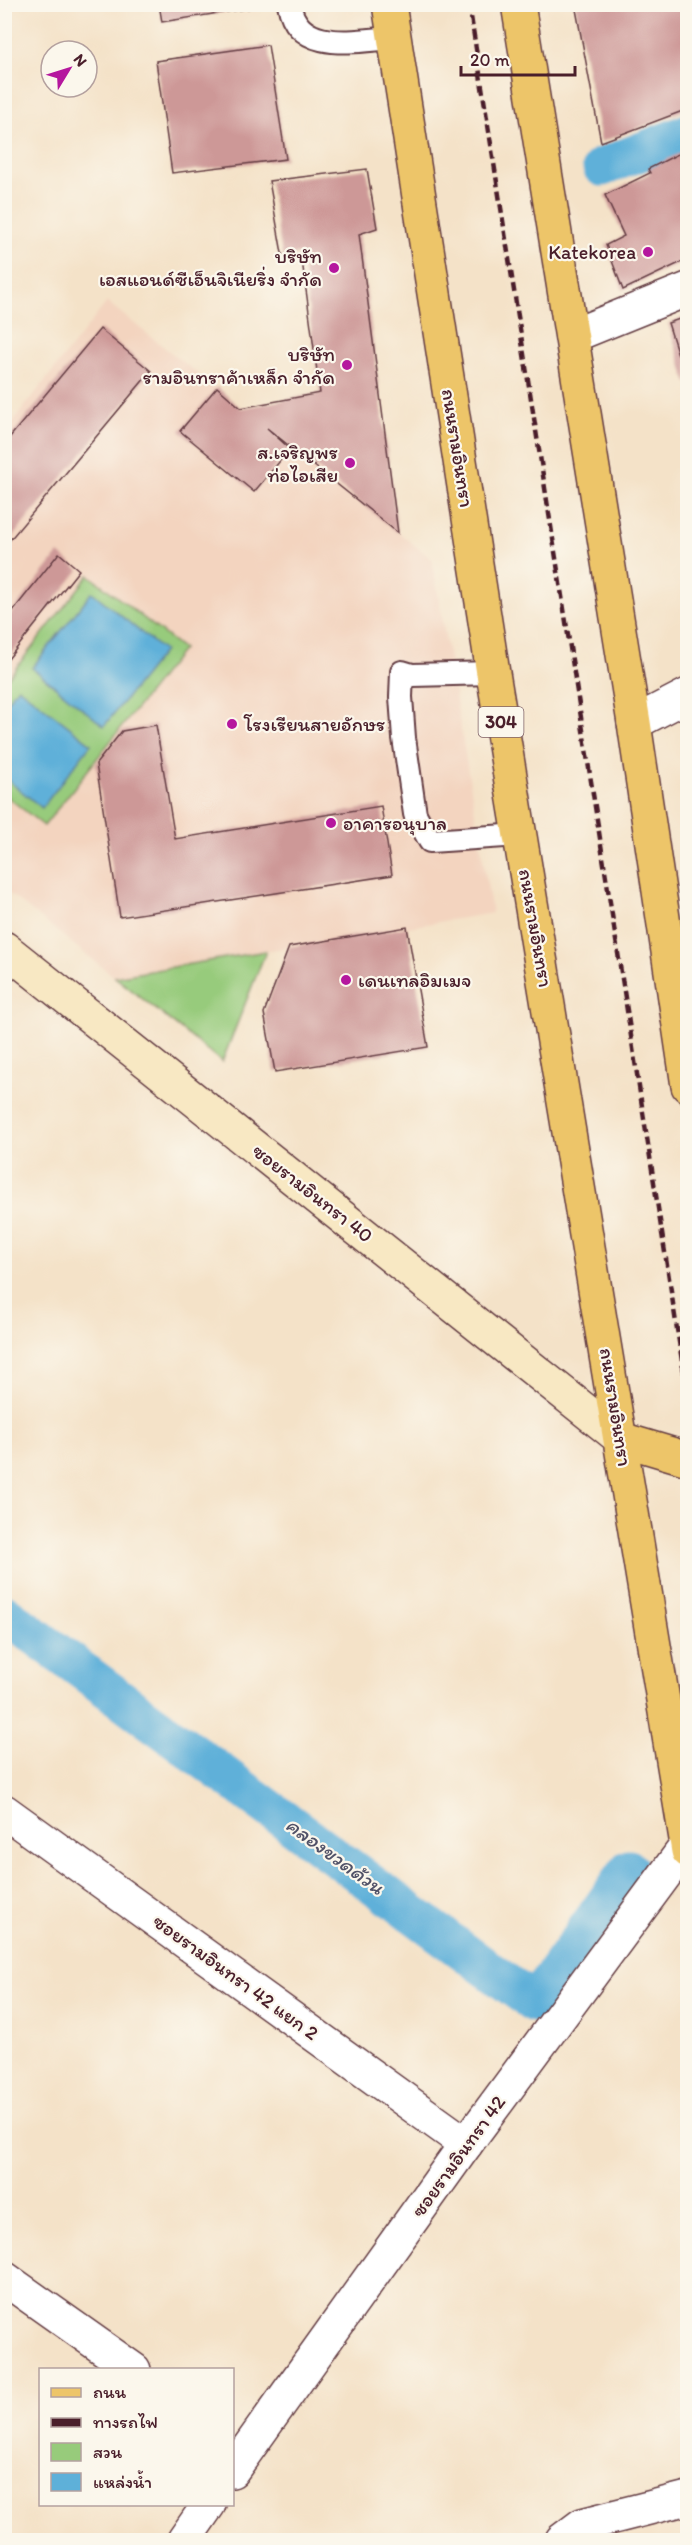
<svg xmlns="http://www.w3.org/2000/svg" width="692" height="2545" font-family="Itim,'Playpen Sans Thai',sans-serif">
  <rect width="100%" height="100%" fill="#fbf7ec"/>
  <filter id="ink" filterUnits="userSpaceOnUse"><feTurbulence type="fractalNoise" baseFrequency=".0167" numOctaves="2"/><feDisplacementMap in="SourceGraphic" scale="12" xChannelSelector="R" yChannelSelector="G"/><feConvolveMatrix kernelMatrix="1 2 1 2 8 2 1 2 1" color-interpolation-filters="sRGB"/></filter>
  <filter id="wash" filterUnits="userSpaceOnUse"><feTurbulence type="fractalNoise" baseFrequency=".008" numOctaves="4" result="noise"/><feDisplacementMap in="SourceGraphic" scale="24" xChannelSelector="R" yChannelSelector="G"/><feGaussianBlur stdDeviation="1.35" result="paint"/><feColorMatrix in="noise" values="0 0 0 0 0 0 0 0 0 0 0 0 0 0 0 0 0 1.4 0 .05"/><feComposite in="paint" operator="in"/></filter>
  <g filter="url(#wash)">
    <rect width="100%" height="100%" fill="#f4e2c8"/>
    <!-- built -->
    <path fill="#f3d4bf" d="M107 302 432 559 492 913 266 951 222 1062 5 890 4 433Z"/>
    <!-- green -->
    <g fill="#97cb7b" stroke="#707553" stroke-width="1.5">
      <path d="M89 575 183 649 44 826 5 795 4 683Z"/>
      <path d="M266 951 222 1062 115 977Z"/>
    </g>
    <!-- water -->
    <g fill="#5eb0d9" stroke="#546882" stroke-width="1.5">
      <path d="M92 592 164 651 104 726 32 668Z"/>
      <path d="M18 687 91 744 42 808 5 778V704Z"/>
    </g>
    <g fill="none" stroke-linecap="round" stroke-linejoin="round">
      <!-- canal -->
      <g stroke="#5eb0d9" stroke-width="39">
        <path d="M602 167 688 133"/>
        <path d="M4 1613 534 2003 629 1869"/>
      </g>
    </g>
    <g id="blocks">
      <!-- building -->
      <g fill="#cd9897">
        <path d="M159 4H263L264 6 162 22Z"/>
        <path d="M575 4H688V109L601 142Z"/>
        <path d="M268 45 286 159 172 173 156 61Z"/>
        <path d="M688 149V259L623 290 606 245 624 236 605 195 650 173 648 169Z"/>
        <path d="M367 169 377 228 359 234 398 533 267 428 290 449 254 492 180 431 217 387 241 408 320 393 301 253 283 259 269 181Z"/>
        <path d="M688 316V383H687L668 323Z"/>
        <path d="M100 329 151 371 4 547V444Z"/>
        <path d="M59 553 79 570 4 664V622Z"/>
        <path d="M156 725 175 839 381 806 392 875 120 917 96 764 122 731Z"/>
        <path d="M407 927 428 1047 275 1072 264 1013 289 947Z"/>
      </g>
    </g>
  </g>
  <g filter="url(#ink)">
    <use href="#blocks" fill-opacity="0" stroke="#643c43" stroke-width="1.5"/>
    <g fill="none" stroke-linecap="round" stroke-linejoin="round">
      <defs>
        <g id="lane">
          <path d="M289 4C298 55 357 40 394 38"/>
          <path d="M493 673 412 675 402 672 401 697 404 738 415 814 430 841 520 835"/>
        </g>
        <g id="street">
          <path d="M572 336 688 289"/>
          <path d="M634 723 688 695"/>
          <path d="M4 1811 466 2144"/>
          <path d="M4 2278 134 2370"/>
          <path d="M232 2471 466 2144 687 1845"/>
          <path d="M184 2540 209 2504"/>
          <path d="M562 2540 582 2525 688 2498"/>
        </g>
        <path id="secondary" d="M4 948 621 1439"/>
        <g id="primary">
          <path d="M389 4 493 673 688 1851"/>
          <path d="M518 4 634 723 688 1086"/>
          <path d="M621 1439 688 1459"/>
        </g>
      </defs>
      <!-- lane casing -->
      <use href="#lane" stroke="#643c43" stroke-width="26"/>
      <!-- street casing -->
      <use href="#street" stroke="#643c43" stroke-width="36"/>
      <!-- secondary casing -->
      <use href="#secondary" stroke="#643c43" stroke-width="36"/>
      <!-- primary casing -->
      <use href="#primary" stroke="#643c43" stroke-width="36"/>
      <!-- lane -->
      <use href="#lane" stroke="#fff" stroke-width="22"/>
      <!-- street -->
      <use href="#street" stroke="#fff" stroke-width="33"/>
      <!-- secondary -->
      <use href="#secondary" stroke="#f8e8c3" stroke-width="33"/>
      <!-- primary -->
      <use href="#primary" stroke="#edc569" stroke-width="33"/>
      <!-- rail -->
      <path stroke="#4a1f2b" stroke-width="4.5" stroke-dasharray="9 4.5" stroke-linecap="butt" d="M469 4 688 1399"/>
    </g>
  </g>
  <!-- markers -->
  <g fill="#b5179e" stroke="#fbf7ec" stroke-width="2">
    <circle cx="648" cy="252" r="6"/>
    <circle cx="334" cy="268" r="6"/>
    <circle cx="347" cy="365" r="6"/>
    <circle cx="350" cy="463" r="6"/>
    <circle cx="232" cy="724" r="6"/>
    <circle cx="331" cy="823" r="6"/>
    <circle cx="346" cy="980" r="6"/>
  </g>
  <g text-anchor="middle" stroke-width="4.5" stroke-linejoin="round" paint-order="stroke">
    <!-- shield labels -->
    <rect fill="#fbf7ec" stroke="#7f6065" stroke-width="1.5" x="478.5" y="707" width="45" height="30" rx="4.5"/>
    <g font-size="18" font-weight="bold" fill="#4a1f2b">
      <text x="501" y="728">304</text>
    </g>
    <!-- poi labels -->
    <g font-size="20" fill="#4a1f2b" stroke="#fbf7ec" text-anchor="end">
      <text x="636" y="259">Katekorea</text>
      <text x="322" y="263">บริษัท<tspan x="322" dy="23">เอสแอนด์ซีเอ็นจิเนียริ่ง จำกัด</tspan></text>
      <text x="335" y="361">บริษัท<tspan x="335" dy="23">รามอินทราค้าเหล็ก จำกัด</tspan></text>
      <text x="338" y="459">ส.เจริญพร<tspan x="338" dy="23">ท่อไอเสีย</tspan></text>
      <text x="244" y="731" text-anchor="start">โรงเรียนสายอักษร</text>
      <text x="343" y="830" text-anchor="start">อาคารอนุบาล</text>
      <text x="358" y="987" text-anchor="start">เดนเทลอิมเมจ</text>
    </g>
    <!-- street labels -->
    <g font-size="20" fill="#4a1f2b" stroke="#fbf7ec">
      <text transform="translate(458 448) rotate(81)" y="7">ถนนรามอินทรา</text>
      <text transform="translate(536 928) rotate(80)" y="7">ถนนรามอินทรา</text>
      <text transform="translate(313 1193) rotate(38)" y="7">ซอยรามอินทรา 40</text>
      <text transform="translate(616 1407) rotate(81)" y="7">ถนนรามอินทรา</text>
      <text transform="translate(236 1977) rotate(36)" y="7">ซอยรามอินทรา 42 แยก 2</text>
      <text transform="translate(458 2156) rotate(-54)" y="7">ซอยรามอินทรา 42</text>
    </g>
    <!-- water labels -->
    <g font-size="21" font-style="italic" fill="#515268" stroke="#fbf7ec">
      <text transform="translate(335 1856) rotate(36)" y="7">คลองขวดด้วน</text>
    </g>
  </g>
  <!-- margin -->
  <rect width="692" height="2545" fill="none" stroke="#fbf7ec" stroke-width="24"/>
  <!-- legend -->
  <rect x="39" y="2368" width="195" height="138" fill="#fbf7ec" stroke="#b4a19f" stroke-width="1.5"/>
  <rect x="51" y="2388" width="30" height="9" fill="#edc569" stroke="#b4a19f" stroke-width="1.5"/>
  <text x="93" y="2398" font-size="18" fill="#4a1f2b">ถนน</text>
  <rect x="51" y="2418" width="30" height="9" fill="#4a1f2b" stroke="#b4a19f" stroke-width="1.5"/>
  <text x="93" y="2428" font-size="18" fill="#4a1f2b">ทางรถไฟ</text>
  <rect x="51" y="2443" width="30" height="18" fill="#97cb7b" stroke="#b4a19f" stroke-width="1.5"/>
  <text x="93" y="2458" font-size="18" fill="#4a1f2b">สวน</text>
  <rect x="51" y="2473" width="30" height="18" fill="#5eb0d9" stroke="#b4a19f" stroke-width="1.5"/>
  <text x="93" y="2488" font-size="18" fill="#4a1f2b">แหล่งน้ำ</text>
  <!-- north arrow -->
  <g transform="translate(69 69) rotate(52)"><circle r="28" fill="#fbf7ec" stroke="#b4a19f" stroke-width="1.5"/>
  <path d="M0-4.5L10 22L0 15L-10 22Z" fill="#b5179e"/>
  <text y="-9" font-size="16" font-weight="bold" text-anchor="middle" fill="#4a1f2b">N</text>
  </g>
  <!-- scale -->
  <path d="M461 66v9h114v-9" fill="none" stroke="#4a1f2b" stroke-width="3"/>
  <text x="470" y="66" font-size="18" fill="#4a1f2b" stroke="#fbf7ec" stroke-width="4.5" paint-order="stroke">20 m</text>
</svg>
